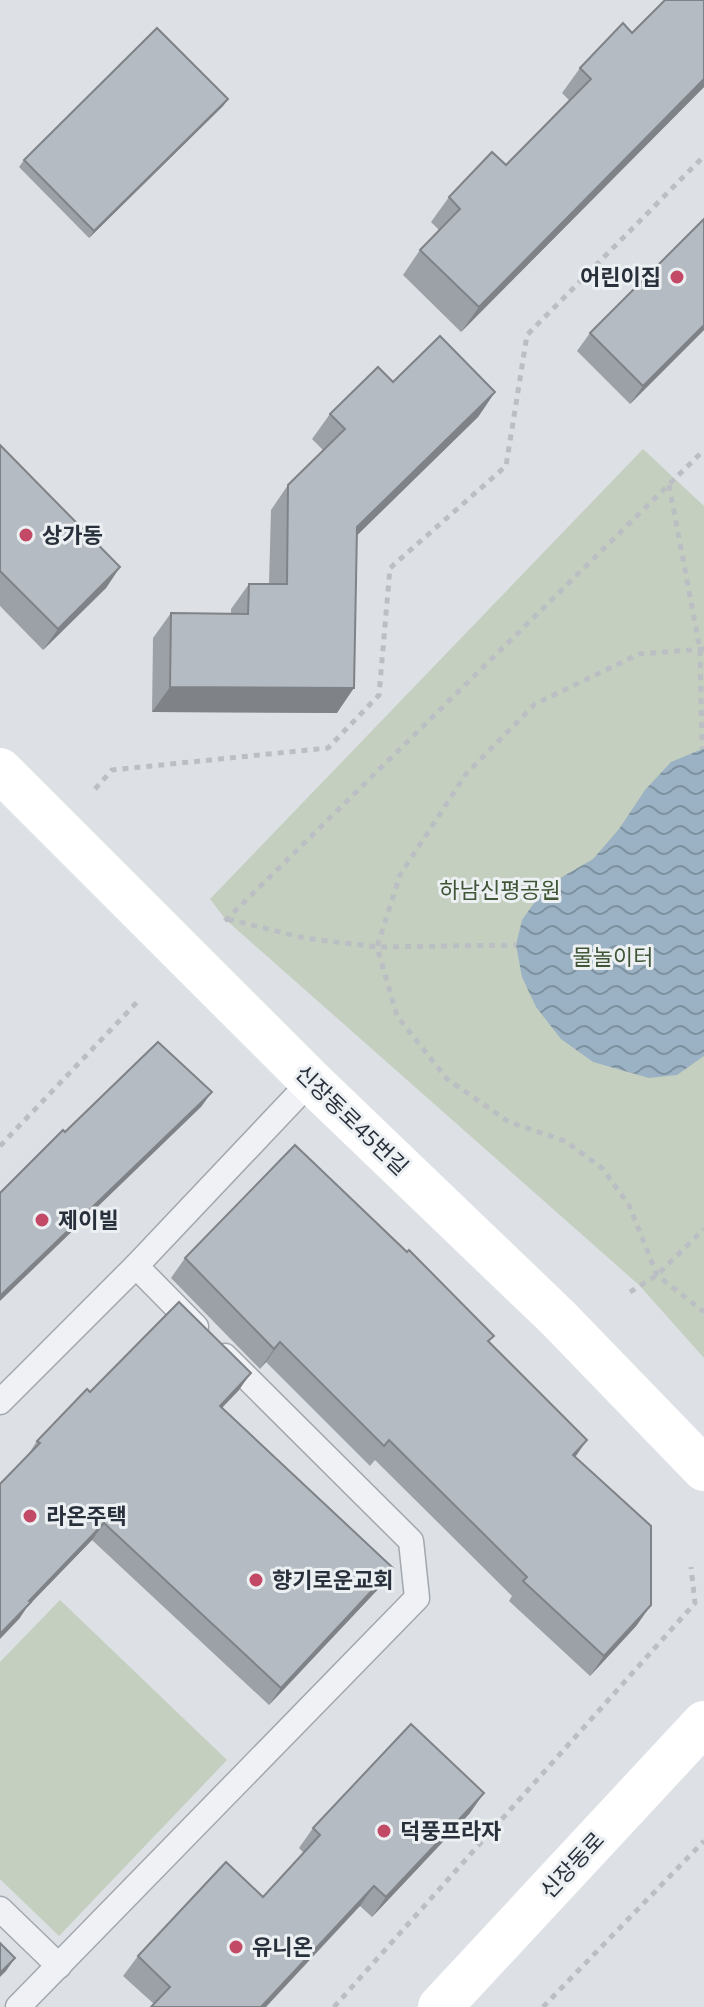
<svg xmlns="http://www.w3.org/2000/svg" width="704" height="2007" font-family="'Open Sans','Noto Sans KR',sans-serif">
  <defs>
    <pattern id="water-waves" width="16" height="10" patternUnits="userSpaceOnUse" patternTransform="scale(2)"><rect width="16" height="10" fill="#9ab2c3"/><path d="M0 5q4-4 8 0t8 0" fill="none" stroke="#7e91a0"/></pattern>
  </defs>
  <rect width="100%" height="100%" fill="#dde1e6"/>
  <!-- park -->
  <g fill="#c4cfbf">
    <path d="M643 449 704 506V1358L639 1285 226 920 210 899Z"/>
    <path d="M60 1600 227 1760 59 1936 0 1879V1662Z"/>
  </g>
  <!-- water -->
  <path fill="url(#water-waves)" d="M702 749H704V1056L677 1075 649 1078 593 1062 561 1039 536 1007 522 977 516 945 522 920 539 896 562 877 593 859 619 829 645 790 671 762Z"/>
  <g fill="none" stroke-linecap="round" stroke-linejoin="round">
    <defs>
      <g id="lane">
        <path d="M136 1266 196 1327"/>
        <path d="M0 1402 136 1266 311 1081"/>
        <path d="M0 1909 59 1966"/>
        <path d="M18 2007 417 1598 411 1541 225 1356"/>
      </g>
    </defs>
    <!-- lane casing -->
    <use href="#lane" stroke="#a3a8af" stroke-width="27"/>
    <!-- path -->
    <g stroke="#bbbfc4" stroke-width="5" stroke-dasharray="6 6" stroke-linecap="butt">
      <path d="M669 485 700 649 702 749"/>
      <path d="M704 649 639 654 535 704 466 774 400 875 377 947 397 1016 447 1079 509 1122 565 1141 602 1168 629 1205 657 1275 704 1312"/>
      <path d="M95 789 112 770 328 748 379 695 390 568 506 466 527 335 704 156"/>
      <path d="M228 919 304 938 377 947 516 945"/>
      <path d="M225 921 704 450"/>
      <path d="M0 1146 140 999"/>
      <path d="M630 1292 657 1275 704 1229"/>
      <path d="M334 2007 695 1603 691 1567"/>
      <path d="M543 2007 704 1841"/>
    </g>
    <!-- lane -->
    <use href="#lane" stroke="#eff1f4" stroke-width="24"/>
    <!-- secondary -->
    <g stroke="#fff" stroke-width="44">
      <path d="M0 770 311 1081 558 1318 704 1469"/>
      <path d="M440 2007 704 1723"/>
    </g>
  </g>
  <!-- wall -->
  <g fill="#9ca1a7">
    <path d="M704 0V87L461 332 403 275 420 250 439 230 431 222 449 197 506 165 569 100 562 93 580 68 632 33Z"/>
    <path d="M228 99 223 106 89 238 19 167 24 160Z"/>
    <path d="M704 330 630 404 577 351 590 333Z"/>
    <path d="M393 382 495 392 478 417 357 535 337 713 152 712 153 638 171 613 231 614V609L249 584H269L271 510 288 485 324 451 312 439 330 414Z"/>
    <path d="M0 445 120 567 106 588 43 650 0 606Z"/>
    <path d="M185 1258 494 1336 489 1342 587 1440 575 1457 637 1625 590 1676 509 1601 512 1596 375 1460 370 1466 266 1362 260 1369 171 1278Z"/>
    <path d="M239 1390 222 1408 382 1585 269 1705 92 1540 27 1607 19 1619 26 1458 37 1441 90 1392Z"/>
    <path d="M470 1813 372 1917 360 1906 154 2004 123 1976 138 1956 263 1897 304 1853 299 1848 313 1828Z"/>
  </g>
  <!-- shaded-wall -->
  <g fill="#7f8388">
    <path d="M704 79V87L461 332 479 307Z"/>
    <path d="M228 99 223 106 89 238 94 231Z"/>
    <path d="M704 325V330L630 404 643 386Z"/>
    <path d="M495 392 478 417 340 552 357 527Z"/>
    <path d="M120 567 106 588 43 650 58 629Z"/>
    <path d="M170 687 354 688 337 713 152 712Z"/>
    <path d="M212 1092 201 1107 0 1301V1296Z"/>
    <path d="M280 1342 266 1362 260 1369 274 1349Z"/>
    <path d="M251 1373 239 1390 208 1422 220 1406Z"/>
    <path d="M587 1440 573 1460V1455Z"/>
    <path d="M104 1523 92 1540 27 1607 19 1619 0 1639V1634L29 1601Z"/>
    <path d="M393 1568 382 1585 269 1705 281 1688Z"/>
    <path d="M651 1605 637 1625 590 1676 604 1656Z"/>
    <path d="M484 1793 470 1813 372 1917 386 1897Z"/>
    <path d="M374 1886 360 1906 266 2007H261Z"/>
    <path d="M15 1958 6 1971 0 1977V1973Z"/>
  </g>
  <!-- building -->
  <g fill="#b5bbc2" stroke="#7f8388" stroke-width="2">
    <path d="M665 0H704V79L479 307 420 250 460 209 449 197 492 152 506 165 591 79 580 68 623 23 632 33Z"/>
    <path d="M157 28 228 99 94 231 24 160Z"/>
    <path d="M704 219V325L643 386 590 333Z"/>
    <path d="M440 336 495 392 357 527 354 688 170 687 171 613 248 614 249 584H287L288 485 345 429 330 414 378 367 393 382Z"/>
    <path d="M0 445 120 567 58 629 0 571Z"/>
    <path d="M158 1042 212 1092 0 1296V1193L63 1130 65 1132Z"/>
    <path d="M295 1145 407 1252 409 1250 494 1336 488 1341 587 1440 573 1455 651 1526V1605L604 1656 523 1581 527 1577 389 1440 384 1446 280 1342 274 1349 185 1258Z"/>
    <path d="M179 1302 251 1373 220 1406 393 1568 281 1688 104 1523 29 1601 31 1602 0 1634V1484L40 1443 37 1441 87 1389 90 1392Z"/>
    <path d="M411 1724 484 1793 386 1897 374 1886 261 2007H151L170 1987 138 1956 226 1862 263 1897 320 1835 313 1828Z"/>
    <path d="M0 1943 15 1958 0 1973Z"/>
  </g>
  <!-- markers -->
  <g fill="#c24a66" stroke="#ecf0f3" stroke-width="3">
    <circle cx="677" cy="277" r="8"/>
    <circle cx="26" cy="535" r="8"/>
    <circle cx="42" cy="1220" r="8"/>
    <circle cx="30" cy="1516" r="8"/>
    <circle cx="256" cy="1580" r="8"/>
    <circle cx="384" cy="1831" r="8"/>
    <circle cx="236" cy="1947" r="8"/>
  </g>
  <g text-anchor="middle" stroke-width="6" stroke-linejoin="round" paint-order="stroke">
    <!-- poi labels -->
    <g font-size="22" font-weight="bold" fill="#28303b" stroke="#ecf0f3" text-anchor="start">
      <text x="661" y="285" text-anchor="end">어린이집</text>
      <text x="42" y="543">상가동</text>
      <text x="58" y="1228">제이빌</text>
      <text x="46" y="1524">라온주택</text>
      <text x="272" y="1588">향기로운교회</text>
      <text x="400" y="1839">덕풍프라자</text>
      <text x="252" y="1955">유니온</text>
    </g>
    <!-- park labels -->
    <g font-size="22" fill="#3f5536" stroke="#ecf0f3">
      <text x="500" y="898">하남신평공원</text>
      <text x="613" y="965">물놀이터</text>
    </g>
    <!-- street labels -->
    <g font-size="22" fill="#28303b" stroke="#ecf0f3">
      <text transform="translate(352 1120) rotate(44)" y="8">신장동로45번길</text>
      <text transform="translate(572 1865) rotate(-47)" y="8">신장동로</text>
    </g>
  </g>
</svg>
